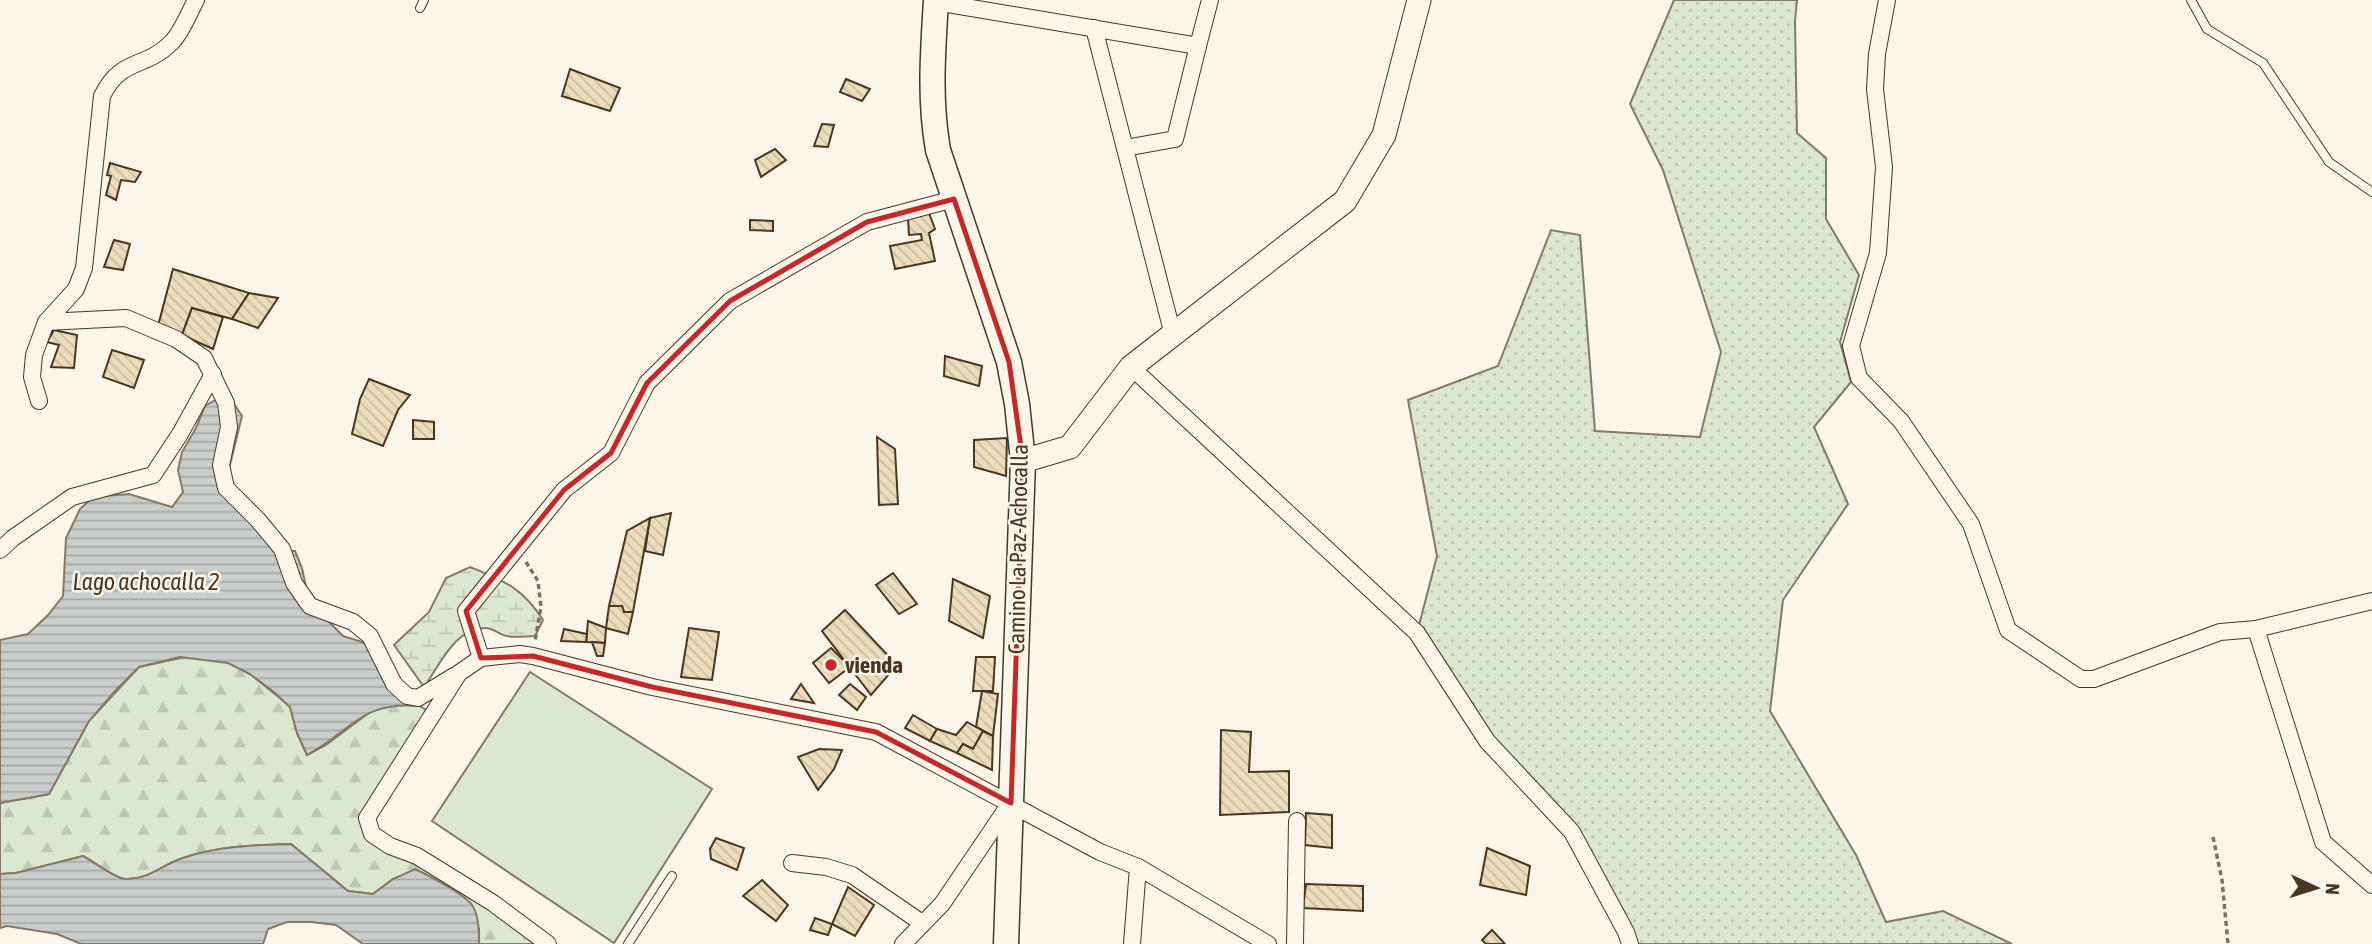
<svg xmlns="http://www.w3.org/2000/svg" width="2372" height="944" font-family="'Asap Condensed',sans-serif">
  <defs>
    <pattern id="grass-dots" width="8" height="8" patternUnits="userSpaceOnUse" patternTransform="scale(1.75)"><rect width="8" height="8" fill="#dce7d0"/><path d="M2 2h.1M6 6h.1" fill="none" stroke="#bec7b2" stroke-width="1.8" stroke-linecap="round"/></pattern>
    <pattern id="forest-firs" width="22" height="20" patternUnits="userSpaceOnUse" patternTransform="scale(1.75)"><rect width="22" height="20" fill="#dce7d0"/><path d="M5 1l3.5 6h-7zM16 11l3.5 6h-7z" fill="#bec7b2"/></pattern>
    <pattern id="wetland-marsh" width="20" height="14" patternUnits="userSpaceOnUse" patternTransform="scale(1.75)"><rect width="20" height="14" fill="#dce7d0"/><path d="M1 5h8M5 5V1M11 12h8M15 12V8" fill="none" stroke="#bec7b2"/></pattern>
    <pattern id="water-rules" width="6" height="5" patternUnits="userSpaceOnUse" patternTransform="scale(1.75)"><rect width="6" height="5" fill="#c9cecd"/><path d="M0 2.5h6" fill="none" stroke="#a5a8a6"/></pattern>
    <pattern id="building-back-hatch" width="6" height="6" patternUnits="userSpaceOnUse" patternTransform="scale(1.75)"><rect width="6" height="6" fill="#ecdcbc"/><path d="M-1 5l2 2M0 0l6 6M5-1l2 2" fill="none" stroke="#ccbda1"/></pattern>
  </defs>
  <rect width="100%" height="100%" fill="#fbf6e9"/>
  <!-- grass -->
  <path fill="url(#grass-dots)" stroke="#887966" stroke-width="2" d="M1674 0H1797L1795 22 1797 133 1826 158V219L1859 275 1840 342 1851 382 1814 427 1848 504 1783 600 1770 711 1856 855 1886 922 1943 911 2012 944H1630L1572 833 1487 741 1417 633 1437 556 1408 400 1498 366 1551 230 1580 235 1595 431 1700 437 1721 352 1663 170 1630 104Z"/>
  <!-- forest -->
  <path fill="url(#forest-firs)" stroke="#887966" stroke-width="2" d="M185 657 228 662 250 674 281 699 290 707 297 733 307 755 326 745 374 709 403 704 420 706 432 714 372 808V834L548 944H479V928L393 879 373 894 348 891 291 844C254 845 216 846 180 859 161 866 147 880 125 879 116 879 93 861 83 856L16 873 0 874V803L49 794 89 721 139 667Z"/>
  <!-- wetland -->
  <path fill="url(#wetland-marsh)" stroke="#887966" stroke-width="2" d="M470 567C504 581 522 587 543 620L535 636C526 636 515 638 507 636 500 635 493 628 486 628 454 628 440 665 424 687L394 645 429 612 446 578Z"/>
  <!-- garden -->
  <path fill="#dce7d0" stroke="#887966" stroke-width="2" d="M530 672 712 789 614 943 432 821Z"/>
  <!-- water -->
  <g fill="url(#water-rules)" stroke="#887966" stroke-width="2">
    <path d="M219 398 232 401 242 416 227 477 276 551H295L302 568 309 601 343 636 375 646 420 706C360 701 353 730 307 755L297 733 290 707 275 693 250 674 228 663 180 657 139 667 115 691 89 721 49 794 0 803V640L28 634 48 615 63 596 66 538 80 509 93 497 129 494 172 507 183 492 178 470 182 452 196 428 205 406Z"/>
    <path d="M291 844 348 891 373 894 393 879 415 869C428 875 464 894 472 905 479 915 479 933 479 944H363L336 925 311 922H287L268 929 263 944H81L57 934 7 926 0 928V874L16 873 83 856C93 861 116 879 125 879 147 880 161 866 180 859 216 846 254 845 291 844Z"/>
  </g>
  <!-- building -->
  <g fill="url(#building-back-hatch)" stroke="#4a3520" stroke-width="2">
    <path d="M570 69 620 88 610 111 562 96Z"/>
    <path d="M846 79 870 89 862 101 840 92Z"/>
    <path d="M822 124 834 125 828 147 814 146Z"/>
    <path d="M775 149 786 160 761 177 755 160Z"/>
    <path d="M110 163 141 172 135 182 121 180 116 200 106 195 111 176 107 175Z"/>
    <path d="M929 213 935 229 929 233 935 261 895 269 890 246 922 240 921 234 909 235 908 218Z"/>
    <path d="M750 220 773 221V231L750 230Z"/>
    <path d="M114 240 130 244 123 270 104 267Z"/>
    <path d="M173 269 249 293 232 319 192 308 182 335 158 326Z"/>
    <path d="M249 293 278 298 258 328 232 319Z"/>
    <path d="M192 308 223 317 213 349 182 335Z"/>
    <path d="M54 330 77 335 74 368 51 367 59 345 47 342Z"/>
    <path d="M112 350 144 360 134 388 103 377Z"/>
    <path d="M945 356 982 366 979 386 944 376Z"/>
    <path d="M369 379 410 395 398 410 383 446 352 434 360 399Z"/>
    <path d="M413 420 434 422V439H413Z"/>
    <path d="M877 437 895 449 898 504 879 505Z"/>
    <path d="M1007 438 1006 476 974 467V440Z"/>
    <path d="M671 513 663 555 645 551 650 518Z"/>
    <path d="M650 518 633 612H624L622 606H609L627 531Z"/>
    <path d="M893 573 917 604 899 614 876 585Z"/>
    <path d="M953 579 990 596 983 638 949 621Z"/>
    <path d="M609 606H622L624 612H633L628 634 606 628Z"/>
    <path d="M845 610 897 665 871 695 822 631Z"/>
    <path d="M588 621 606 628 605 643 586 642Z"/>
    <path d="M689 628 719 632 712 680 681 677Z"/>
    <path d="M564 629 587 634 586 642 561 641Z"/>
    <path d="M592 642 605 643 603 656H597Z"/>
    <path d="M831 648 850 667 829 683 813 663Z"/>
    <path d="M976 657H995L993 691H973Z"/>
    <path d="M801 684 814 703 791 699Z"/>
    <path d="M850 684 866 697 857 710 839 695Z"/>
    <path d="M982 691 998 694 993 736 976 727Z"/>
    <path d="M913 715 937 729 930 741 905 728Z"/>
    <path d="M967 722 983 731 973 749 963 744 957 753 930 741 937 729 956 735Z"/>
    <path d="M1221 730 1251 732 1249 772 1289 771V812L1220 815Z"/>
    <path d="M983 731 993 736 992 770 957 753 963 744 973 749Z"/>
    <path d="M819 749 842 750 834 769 818 790 798 757Z"/>
    <path d="M1306 813 1332 815V848L1305 845Z"/>
    <path d="M716 838 744 848 737 870 711 859 710 849Z"/>
    <path d="M1487 848 1530 866 1526 895 1480 885Z"/>
    <path d="M762 880 788 905 776 921 743 896Z"/>
    <path d="M1306 884 1363 886V911L1303 908Z"/>
    <path d="M848 887 874 905 855 936 832 924Z"/>
    <path d="M815 918 832 924 828 935 810 930Z"/>
    <path d="M1492 930 1505 944H1486L1482 940Z"/>
  </g>
  <g fill="none" stroke-linecap="round" stroke-linejoin="round">
    <defs>
      <g id="service">
        <path d="M2191 0 2207 29 2263 63 2329 162 2372 192"/>
        <path d="M420 8 424 0"/>
        <path d="M628 944 672 876"/>
      </g>
      <g id="minor">
        <path d="M1887 0 1877 54 1875 89 1884 167 1878 253 1851 346 1859 378 1901 421 1971 524 2008 630 2081 679H2094L2220 632 2256 629 2372 601"/>
        <path d="M936 2 1198 46 1210 0"/>
        <path d="M1094 28 1173 335"/>
        <path d="M1125 148 1175 139 1198 46"/>
        <path d="M46 322 126 318 176 339 204 358 226 403 229 427 221 465 226 488 258 520 282 549 294 583 310 606 353 622 370 636 394 684 407 696 418 698 454 676"/>
        <path d="M1131 367 1417 633 1487 741 1572 832 1626 932 1630 944"/>
        <path d="M39 401 32 377 34 355 46 322 76 289 84 268 102 96C121 57 145 69 171 43 182 32 189 13 196 0"/>
        <path d="M0 550 13 538 72 497 153 475 180 434 213 374"/>
        <path d="M2256 629 2323 842 2372 885"/>
        <path d="M481 658 466 611 564 490 611 453 647 383 730 301 867 222 954 199"/>
        <path d="M792 863 826 867 852 875 922 923"/>
        <path d="M548 944 493 903 417 856 390 846 372 834 367 818 459 673 481 658 520 654 533 656 652 687 876 732 1100 852 1138 867 1268 944"/>
        <path d="M903 944 942 904 1009 805"/>
        <path d="M1132 944 1138 867"/>
        <path d="M1295 944 1297 821"/>
      </g>
      <path id="secondary" d="M1023 461 1070 447 1131 367 1345 201 1384 135 1419 0"/>
      <path id="primary" d="M936 0C933 51 929 99 938 150L1009 362 1017 404 1023 461 1006 944"/>
    </defs>
    <!-- service casing -->
    <use href="#service" stroke="#4a3520" stroke-width="10"/>
    <!-- minor casing -->
    <use href="#minor" stroke="#4a3520" stroke-width="18"/>
    <!-- secondary casing -->
    <use href="#secondary" stroke="#4a3520" stroke-width="25"/>
    <!-- primary casing -->
    <use href="#primary" stroke="#4a3520" stroke-width="27"/>
    <!-- path -->
    <g stroke="#7f6f5c" stroke-width="3.5" stroke-dasharray="5 3.5" stroke-linecap="butt">
      <path d="M526 562 538 581 541 607 535 641"/>
      <path d="M2213 837 2222 880 2228 944"/>
    </g>
    <!-- service -->
    <use href="#service" stroke="#fbf6e9" stroke-width="8"/>
    <!-- minor -->
    <use href="#minor" stroke="#fbf6e9" stroke-width="16"/>
    <!-- secondary -->
    <use href="#secondary" stroke="#fbf6e9" stroke-width="23"/>
    <!-- primary -->
    <use href="#primary" stroke="#fbf6e9" stroke-width="24"/>
  </g>
  <!-- marked area -->
  <path fill="none" stroke="#c62828" stroke-width="5" stroke-linejoin="round" d="M954 199 1009 362 1023 461 1011 803 876 732 652 687 533 656 481 658 466 611 564 490 611 453 647 383 730 301 867 222Z"/>
  <!-- markers -->
  <circle fill="#c62828" stroke="#fbf6e9" stroke-width="2.5" cx="831" cy="665" r="7"/>
  <g text-anchor="middle" stroke-width="5" stroke-linejoin="round" paint-order="stroke">
    <!-- street labels -->
    <g font-size="23" fill="#4a3520" stroke="#fbf6e9">
      <text transform="translate(1018 549) rotate(-89)" y="8">Camino La Paz-Achocalla</text>
    </g>
    <!-- poi labels -->
    <g font-size="23" font-weight="bold" fill="#4a3520" stroke="#fbf6e9" text-anchor="start">
      <text x="845" y="673">vienda</text>
    </g>
    <!-- water labels -->
    <g font-size="24" font-style="italic" fill="#4a3520" stroke="#fbf6e9">
      <text x="146" y="590">Lago achocalla 2</text>
    </g>
  </g>
  <!-- north arrow -->
  <g transform="translate(2316 888) rotate(94)" stroke="#fbf6e9" stroke-width="5" paint-order="stroke">
  <path d="M0-5L12 26L0 18L-12 26Z" fill="#4a3520"/>
  <text y="-10" font-size="19" font-weight="bold" text-anchor="middle" fill="#4a3520">N</text>
  </g>
</svg>
